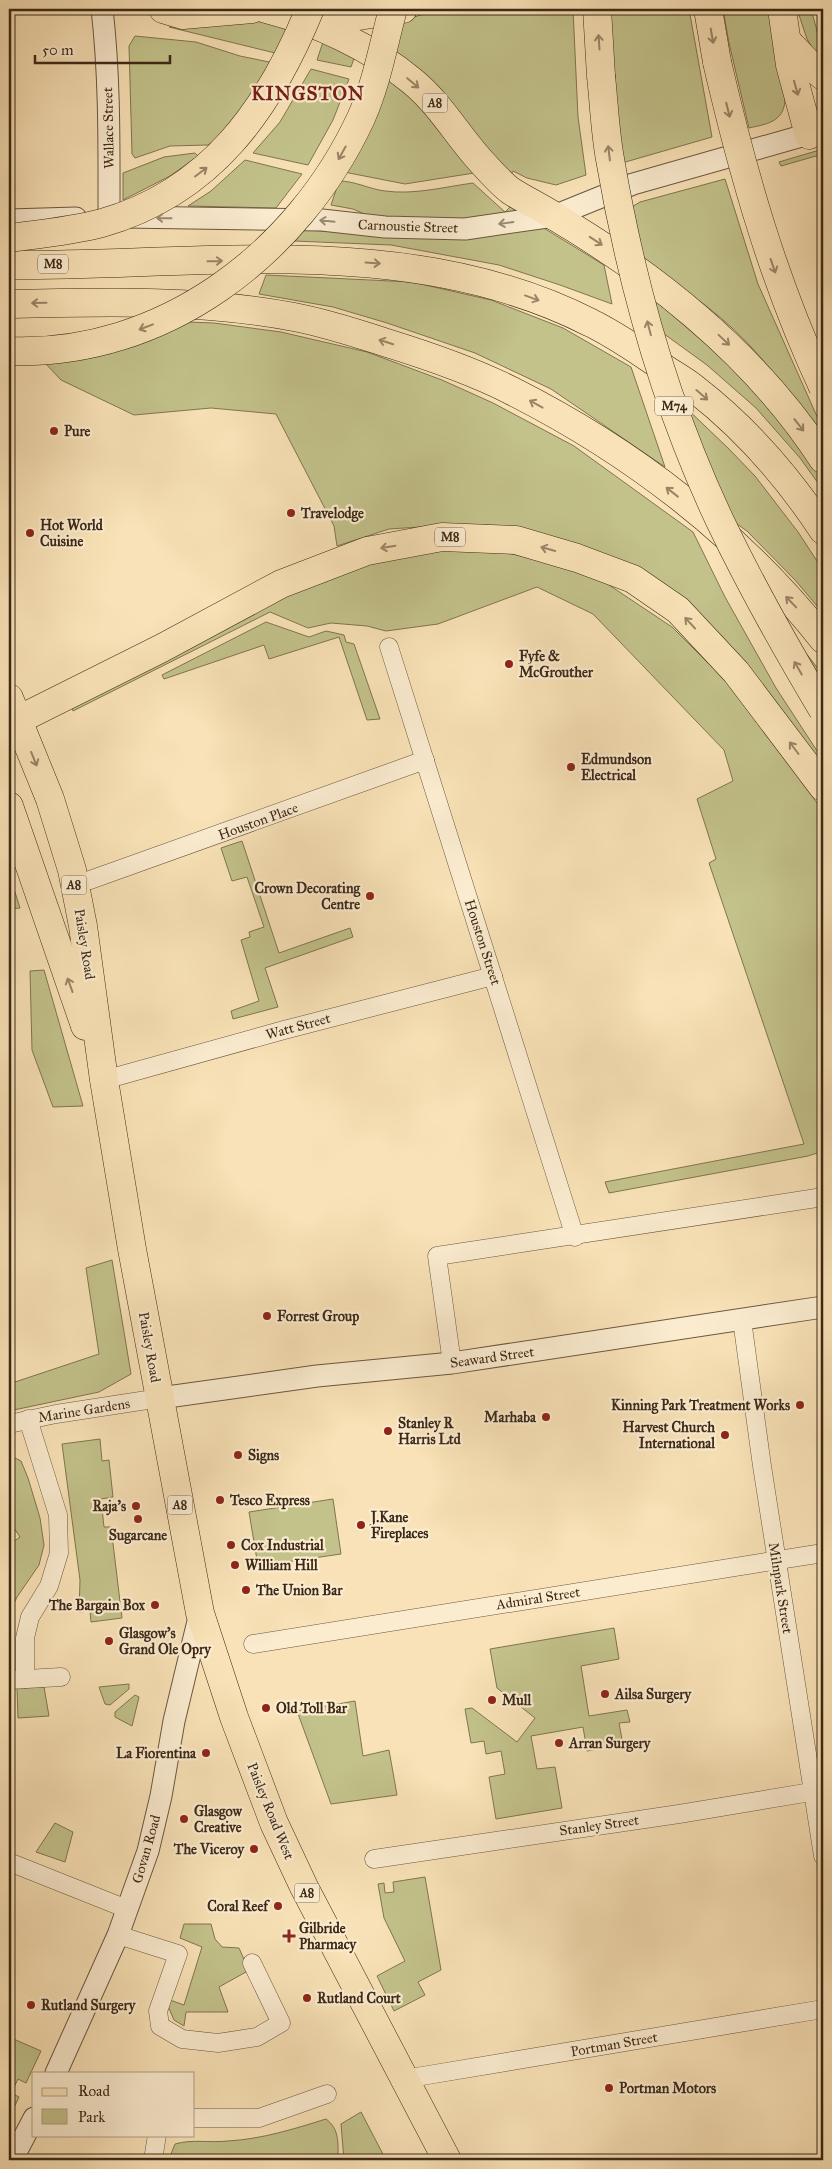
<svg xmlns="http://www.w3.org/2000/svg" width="832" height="2169" font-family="'IM FELL Great Primer',serif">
  <rect width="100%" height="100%" fill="#f9e2b7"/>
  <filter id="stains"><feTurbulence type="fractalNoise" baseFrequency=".004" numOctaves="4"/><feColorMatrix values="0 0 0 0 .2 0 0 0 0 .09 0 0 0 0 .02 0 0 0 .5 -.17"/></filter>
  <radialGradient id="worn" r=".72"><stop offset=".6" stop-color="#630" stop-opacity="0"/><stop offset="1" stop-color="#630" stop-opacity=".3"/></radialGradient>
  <!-- green -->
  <g fill="#c3c28b" stroke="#807551">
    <path d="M439 9H573L578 117 586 175 556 185 527 178 513 171 509 178 390 59 399 22Z"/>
    <path d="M606 9H689L712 137 622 163Z"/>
    <path d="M723 9H770L785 101C783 122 767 124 749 128L729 43Z"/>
    <path d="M797 9H811L822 49 816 54 807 39Z"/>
    <path d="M257 21 291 28 279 54 169 27Z"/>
    <path d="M135 36 196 42 240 56 274 63 255 94 219 137 208 145 170 146 135 158 132 154 129 46Z"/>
    <path d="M324 39 356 53 351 67 317 60Z"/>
    <path d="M311 69 349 79 333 120 308 165 253 153 280 122Z"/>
    <path d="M387 77 419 99 474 173 405 184 344 172Z"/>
    <path d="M823 149V154L781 166 779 162Z"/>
    <path d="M195 153 198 156 170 176 123 200V173L164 157Z"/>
    <path d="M245 160 302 174 276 208 188 206 211 191Z"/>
    <path d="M725 179 758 284 823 430V436C803 410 783 383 761 358 728 319 685 288 641 263L630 208 640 202Z"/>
    <path d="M339 181C355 181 369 189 385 191 414 195 444 187 473 183L505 212 512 205 521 212 469 220 373 218 353 209 331 205Z"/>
    <path d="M542 227 604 265 612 304 560 285 499 265 391 245 294 241 303 230 397 235Z"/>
    <path d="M266 275 412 282 491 300 563 328 631 367 665 467 551 389 475 353 387 323 333 307 259 294Z"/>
    <path d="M649 295 736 370 767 404 804 452 823 481V490L800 458 756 408 707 365 660 331Z"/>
    <path d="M188 322 214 323 281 332 367 352 442 380 493 403 574 446 693 532 725 597 776 688 823 760V775L699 621 532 533 487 525 420 527 389 529 337 546 334 526 276 414 211 408 134 415 61 380 45 363C98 356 140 346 188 322Z"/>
    <path d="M682 404 728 448 755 476 798 532 823 570V613L795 580 747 531 727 517Z"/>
    <path d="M443 550 499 551 556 564 606 583 672 627 726 681 823 811V1151L808 1156 609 1193 605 1182 804 1144 709 863 716 859 697 799 733 781 724 750 593 614 537 587 438 624 386 631 367 626 331 623 308 628 270 612 73 711 70 704 258 608 343 571 395 557Z"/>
    <path d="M780 620 823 675V691Z"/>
    <path d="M266 622 309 637 326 631 344 635 346 642 354 644 380 719 367 720 339 637 269 659 264 645 164 679 162 675Z"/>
    <path d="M242 841 279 953 350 928 353 937 265 968 278 1007 233 1019 231 1011 259 1001 241 940 250 937 249 932 264 927 247 877 232 881 221 848Z"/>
    <path d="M9 873 20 908 9 909Z"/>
    <path d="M44 970 83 1106 53 1107 32 1050 30 971Z"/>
    <path d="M112 1260 131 1374 99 1392 9 1411V1384L99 1354 86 1268Z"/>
    <path d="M100 1439 102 1461 109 1460 113 1497 101 1499 104 1527H111L122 1618 91 1622 90 1611 79 1612 80 1580 62 1444Z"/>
    <path d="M9 1455 21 1461 28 1478 40 1518 44 1545 39 1565 17 1597 9 1614V1545L20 1537 9 1520Z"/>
    <path d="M333 1499 341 1554 258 1566 249 1512Z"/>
    <path d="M614 1628 619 1659 581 1666 589 1716 627 1710 630 1722 619 1723 623 1745 587 1751 583 1727 531 1736 537 1769 555 1767 562 1808 496 1819 489 1777 505 1774 501 1751 486 1754 484 1741 471 1743 465 1709 472 1708 517 1742 535 1718 497 1688 490 1649Z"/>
    <path d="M129 1684V1689L110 1705 105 1704 99 1687Z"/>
    <path d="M44 1687 49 1716 18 1718 17 1688Z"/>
    <path d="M135 1695 139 1697 132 1726 115 1717V1712Z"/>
    <path d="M355 1701 363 1756 389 1750 397 1795 331 1804 297 1711Z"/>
    <path d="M55 1823 73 1832 65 1862 36 1852Z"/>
    <path d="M425 1877 441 1970 418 1982 425 1995 394 2011 377 1976 405 1961 384 1918 378 1884 384 1883 385 1893 394 1892 393 1882Z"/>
    <path d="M184 1924H211L215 1939 222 1947 239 1948 246 1964V1972L219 1987 228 2012H186L184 2026 174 2020 168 2006 170 2000 184 2005 202 1947 180 1938Z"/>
    <path d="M9 2037 41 2051 26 2083 18 2079 11 2093 19 2097 9 2118Z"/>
    <path d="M361 2112 386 2160H344L341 2124Z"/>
    <path d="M326 2119C340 2129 338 2145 338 2160H172L171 2154 175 2144C192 2139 210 2143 228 2141 262 2139 294 2129 326 2119Z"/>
  </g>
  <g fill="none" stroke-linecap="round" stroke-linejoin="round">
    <defs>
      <g id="minor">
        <path d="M389 647 575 1237"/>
        <path d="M90 880 425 760"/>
        <path d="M104 1080 284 1030 493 976"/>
        <path d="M742 1320 762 1466 823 1856"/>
        <path d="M452 1363 437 1256 823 1197"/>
        <path d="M9 1424 56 1414 160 1398"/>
        <path d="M253 1644 823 1553"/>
        <path d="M25 1679V1638L30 1617 49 1586 59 1553 58 1515 28 1419"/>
        <path d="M9 1680 61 1677"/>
        <path d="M374 1859 679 1814 823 1790"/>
        <path d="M9 1862 127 1909"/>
        <path d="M118 1935 178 1954 158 2011 160 2026 182 2039 218 2043 257 2037 281 2023 252 1963"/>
        <path d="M404 2079 823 2009"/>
        <path d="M194 2118H259L327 2094"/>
        <path d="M153 2160 157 2135"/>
      </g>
      <g id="tertiary">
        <path d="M102 9C110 78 109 148 109 217"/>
        <path d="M124 217 322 220 385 227 465 229 554 216 633 184 823 130"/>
        <path d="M9 220 76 218"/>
        <path d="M160 1398 317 1376 452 1363 823 1307"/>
        <path d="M56 2073 118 1935 148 1851 161 1796 174 1721 200 1613"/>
        <path d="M12 2160 34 2118"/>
      </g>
      <g id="primary">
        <path d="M163 9 183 15 252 9"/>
        <path d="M266 9C317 22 371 47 412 81 439 103 456 133 479 159 488 169 500 183 511 191 525 200 540 207 554 216"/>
        <path d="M9 698 50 799 72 870 83 926 104 1080 132 1249 200 1613 234 1717 274 1823 304 1887 447 2160"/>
        <path d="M9 806 85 1026"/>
      </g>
      <g id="motorway">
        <path d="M597 9 601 76"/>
        <path d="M708 9 717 62"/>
        <path d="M782 9 790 65 809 135"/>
        <path d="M295 17 359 16 403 9"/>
        <path d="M788 42 810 65 823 76"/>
        <path d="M554 216C659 278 756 356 823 459"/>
        <path d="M9 265C203 266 411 231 591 323 616 335 638 351 661 366 672 374 684 380 695 389 744 427 788 477 823 530"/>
        <path d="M9 304C104 302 200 299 294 317 326 323 356 333 387 343 429 356 473 371 512 391 631 451 740 534 823 639"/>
        <path d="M18 720 162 648 281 584 367 551 442 537 516 540 577 558 633 579 678 610 736 672 823 787"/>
      </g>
    </defs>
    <!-- minor casing -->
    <use href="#minor" stroke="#6b563f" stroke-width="19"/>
    <!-- tertiary casing -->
    <use href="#tertiary" stroke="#6b563f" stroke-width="23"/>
    <!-- primary casing -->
    <use href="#primary" stroke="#3c2817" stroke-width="29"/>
    <!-- motorway casing -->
    <use href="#motorway" stroke="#3c2817" stroke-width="29"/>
    <!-- minor -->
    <use href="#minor" stroke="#fbecd0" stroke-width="18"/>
    <!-- tertiary -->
    <use href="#tertiary" stroke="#fbecd0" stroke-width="21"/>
    <!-- primary -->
    <use href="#primary" stroke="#f9e2b7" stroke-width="28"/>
    <!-- motorway -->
    <use href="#motorway" stroke="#f9e2b7" stroke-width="28"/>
    <defs>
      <g id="motorway-bridge">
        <path d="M717 62C743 174 774 283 823 387"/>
        <path d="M601 76C604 103 605 132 610 159 631 282 666 407 720 521 751 586 786 648 823 710"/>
        <path d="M9 238C40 234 72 231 102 223 211 192 269 109 310 9"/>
        <path d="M9 351C163 357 298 254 361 118 377 82 383 46 393 9"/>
      </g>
    </defs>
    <!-- motorway-bridge casing -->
    <use href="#motorway-bridge" stroke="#3c2817" stroke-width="29" stroke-linecap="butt"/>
    <!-- motorway-bridge -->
    <use href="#motorway-bridge" stroke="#f9e2b7" stroke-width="28"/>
  </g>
  <!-- one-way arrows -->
  <defs><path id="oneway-shaft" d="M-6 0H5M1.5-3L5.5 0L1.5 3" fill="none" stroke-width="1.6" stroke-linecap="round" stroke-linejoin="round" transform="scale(1.25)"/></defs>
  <g stroke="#9a8567">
    <use href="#oneway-shaft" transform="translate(712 36) rotate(80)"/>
    <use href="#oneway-shaft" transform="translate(599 42) rotate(-94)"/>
    <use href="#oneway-shaft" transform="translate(413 83) rotate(40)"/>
    <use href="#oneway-shaft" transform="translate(796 88) rotate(74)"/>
    <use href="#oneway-shaft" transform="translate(728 110) rotate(76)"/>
    <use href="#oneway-shaft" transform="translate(342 153) rotate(119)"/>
    <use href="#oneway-shaft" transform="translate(609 153) rotate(-97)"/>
    <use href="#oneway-shaft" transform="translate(201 172) rotate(-37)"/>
    <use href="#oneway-shaft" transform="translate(596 241) rotate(33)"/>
    <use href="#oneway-shaft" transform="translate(215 261) rotate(-1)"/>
    <use href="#oneway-shaft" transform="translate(373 263) rotate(4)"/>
    <use href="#oneway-shaft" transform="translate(773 266) rotate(71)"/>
    <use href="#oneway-shaft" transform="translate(532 298) rotate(20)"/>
    <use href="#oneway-shaft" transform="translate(39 303) rotate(179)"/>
    <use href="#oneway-shaft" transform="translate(146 327) rotate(159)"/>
    <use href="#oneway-shaft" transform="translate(649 328) rotate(-105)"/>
    <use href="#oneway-shaft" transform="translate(724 340) rotate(43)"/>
    <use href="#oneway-shaft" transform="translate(386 342) rotate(-162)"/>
    <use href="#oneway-shaft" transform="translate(702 395) rotate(41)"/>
    <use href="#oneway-shaft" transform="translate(536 404) rotate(-151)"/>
    <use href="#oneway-shaft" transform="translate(799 425) rotate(52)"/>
    <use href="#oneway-shaft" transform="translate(672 492) rotate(-142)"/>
    <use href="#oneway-shaft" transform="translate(388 547) rotate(170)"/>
    <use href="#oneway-shaft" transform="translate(548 549) rotate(-164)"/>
    <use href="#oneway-shaft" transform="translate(791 602) rotate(-134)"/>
    <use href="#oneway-shaft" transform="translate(690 623) rotate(-133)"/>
    <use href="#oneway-shaft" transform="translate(798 668) rotate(-120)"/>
    <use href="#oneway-shaft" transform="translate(794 748) rotate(-127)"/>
    <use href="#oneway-shaft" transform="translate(34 759) rotate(68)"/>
    <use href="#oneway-shaft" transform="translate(70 985) rotate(-110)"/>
  </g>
  <g stroke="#9c8a74">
    <use href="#oneway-shaft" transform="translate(164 218) rotate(-179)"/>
    <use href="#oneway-shaft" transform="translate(327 221) rotate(-174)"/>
    <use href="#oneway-shaft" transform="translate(506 223) rotate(172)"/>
  </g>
  <!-- markers -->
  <g fill="#8f2418" stroke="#fbecd0" stroke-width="2">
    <circle cx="54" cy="431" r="5"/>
    <circle cx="291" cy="513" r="5"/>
    <circle cx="30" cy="533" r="5"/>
    <circle cx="509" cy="664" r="5"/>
    <circle cx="571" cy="767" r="5"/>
    <circle cx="370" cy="896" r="5"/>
    <circle cx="267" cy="1316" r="5"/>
    <circle cx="800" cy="1405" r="5"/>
    <circle cx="546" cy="1417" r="5"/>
    <circle cx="388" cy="1431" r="5"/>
    <circle cx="725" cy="1435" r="5"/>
    <circle cx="238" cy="1455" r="5"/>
    <circle cx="220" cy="1500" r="5"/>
    <circle cx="136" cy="1506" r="5"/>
    <circle cx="138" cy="1519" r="5"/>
    <circle cx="361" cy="1525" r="5"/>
    <circle cx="231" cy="1545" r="5"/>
    <circle cx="235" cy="1565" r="5"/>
    <circle cx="246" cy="1590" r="5"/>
    <circle cx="155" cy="1605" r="5"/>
    <circle cx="109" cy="1641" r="5"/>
    <circle cx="605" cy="1694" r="5"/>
    <circle cx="492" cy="1700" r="5"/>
    <circle cx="266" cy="1708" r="5"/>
    <circle cx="559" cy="1743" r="5"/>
    <circle cx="206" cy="1753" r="5"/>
    <circle cx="184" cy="1819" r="5"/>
    <circle cx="254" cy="1849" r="5"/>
    <circle cx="278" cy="1906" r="5"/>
    <path d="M286.5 1928.5h5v5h5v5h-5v5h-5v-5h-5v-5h5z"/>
    <circle cx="307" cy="1998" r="5"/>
    <circle cx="31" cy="2005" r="5"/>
    <circle cx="609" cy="2088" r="5"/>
  </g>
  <g text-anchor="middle" stroke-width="4.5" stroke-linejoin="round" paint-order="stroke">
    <!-- shield labels -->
    <g fill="#fbecd0" stroke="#75634e" stroke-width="1">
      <rect x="422.5" y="93.5" width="25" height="19" rx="4"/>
      <rect x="38" y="254.5" width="30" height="19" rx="4"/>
      <rect x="655" y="396.5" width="38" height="19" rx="4"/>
      <rect x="435" y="527.5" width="30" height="19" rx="4"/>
      <rect x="61.5" y="875.5" width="25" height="19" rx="4"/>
      <rect x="167.5" y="1495.5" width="25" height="19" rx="4"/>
      <rect x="294.5" y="1883.5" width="25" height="19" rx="4"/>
    </g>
    <g font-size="12" font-weight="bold" fill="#3c2817">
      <text x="435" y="107">A8</text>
      <text x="53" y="268">M8</text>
      <text x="674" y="410">M74</text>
      <text x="450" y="541">M8</text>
      <text x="74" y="889">A8</text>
      <text x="180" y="1509">A8</text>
      <text x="307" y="1897">A8</text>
    </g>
    <!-- street labels -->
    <g font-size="14" fill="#3c2817" stroke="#fbecd0">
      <text transform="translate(108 128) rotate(-91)" y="5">Wallace Street</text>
      <text transform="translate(408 226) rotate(2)" y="5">Carnoustie Street</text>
      <text transform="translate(258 821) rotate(-20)" y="5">Houston Place</text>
      <text transform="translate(483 942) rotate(72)" y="5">Houston Street</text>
      <text transform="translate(85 944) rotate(81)" y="5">Paisley Road</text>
      <text transform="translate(298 1026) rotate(-15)" y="5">Watt Street</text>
      <text transform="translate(150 1347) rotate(80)" y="5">Paisley Road</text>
      <text transform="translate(492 1357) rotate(-8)" y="5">Seaward Street</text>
      <text transform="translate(84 1410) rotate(-9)" y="5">Marine Gardens</text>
      <text transform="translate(781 1588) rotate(81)" y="5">Milnpark Street</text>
      <text transform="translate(538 1598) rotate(-9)" y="5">Admiral Street</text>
      <text transform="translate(271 1811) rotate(68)" y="5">Paisley Road West</text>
      <text transform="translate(599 1825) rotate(-8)" y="5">Stanley Street</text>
      <text transform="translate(146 1849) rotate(-74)" y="5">Govan Road</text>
      <text transform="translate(614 2044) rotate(-10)" y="5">Portman Street</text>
    </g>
    <!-- poi labels -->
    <g font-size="14" font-weight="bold" fill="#3c2817" stroke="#fbecd0" text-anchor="start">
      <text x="64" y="436">Pure</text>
      <text x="301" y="518">Travelodge</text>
      <text x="40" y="530">Hot World<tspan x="40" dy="16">Cuisine</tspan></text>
      <text x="519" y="661">Fyfe &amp;<tspan x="519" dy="16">McGrouther</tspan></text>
      <text x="581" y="764">Edmundson<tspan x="581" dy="16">Electrical</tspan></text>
      <text x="360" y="893" text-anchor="end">Crown Decorating<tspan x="360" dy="16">Centre</tspan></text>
      <text x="277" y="1321">Forrest Group</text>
      <text x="790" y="1410" text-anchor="end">Kinning Park Treatment Works</text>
      <text x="536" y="1422" text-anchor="end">Marhaba</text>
      <text x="398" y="1428">Stanley R<tspan x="398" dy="16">Harris Ltd</tspan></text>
      <text x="715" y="1432" text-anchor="end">Harvest Church<tspan x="715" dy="16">International</tspan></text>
      <text x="248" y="1460">Signs</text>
      <text x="230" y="1505">Tesco Express</text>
      <text x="126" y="1511" text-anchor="end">Raja's</text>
      <text x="371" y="1522">J.Kane<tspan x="371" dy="16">Fireplaces</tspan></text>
      <text x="138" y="1540" text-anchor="middle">Sugarcane</text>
      <text x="241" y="1550">Cox Industrial</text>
      <text x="245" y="1570">William Hill</text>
      <text x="256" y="1595">The Union Bar</text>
      <text x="145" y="1610" text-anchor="end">The Bargain Box</text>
      <text x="119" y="1638">Glasgow's<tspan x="119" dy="16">Grand Ole Opry</tspan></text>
      <text x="615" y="1699">Ailsa Surgery</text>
      <text x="502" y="1705">Mull</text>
      <text x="276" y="1713">Old Toll Bar</text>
      <text x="569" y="1748">Arran Surgery</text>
      <text x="196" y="1758" text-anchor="end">La Fiorentina</text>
      <text x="194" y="1816">Glasgow<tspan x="194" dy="16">Creative</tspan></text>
      <text x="244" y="1854" text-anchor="end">The Viceroy</text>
      <text x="268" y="1911" text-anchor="end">Coral Reef</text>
      <text x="299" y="1933">Gilbride<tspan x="299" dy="16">Pharmacy</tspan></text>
      <text x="317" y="2003">Rutland Court</text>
      <text x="41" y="2010">Rutland Surgery</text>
      <text x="619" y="2093">Portman Motors</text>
    </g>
    <!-- district labels -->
    <g font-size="19" font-weight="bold" letter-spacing="1" fill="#7a1f14" stroke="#fbecd0">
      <text x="308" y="100">KINGSTON</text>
    </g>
  </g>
  <!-- margin -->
  <rect width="832" height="2169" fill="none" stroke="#f9e2b7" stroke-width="30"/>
  <rect x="10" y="10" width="812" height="2149" fill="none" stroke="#3c2817" stroke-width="2.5"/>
  <rect x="15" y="15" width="802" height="2139" fill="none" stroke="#3c2817"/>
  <!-- legend -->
  <rect x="32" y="2072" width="162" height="65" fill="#fbecd0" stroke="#af9e86"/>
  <rect x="42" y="2088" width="25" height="8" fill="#f9e2b7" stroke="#af9e86"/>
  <text x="78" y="2096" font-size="15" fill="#3c2817">Road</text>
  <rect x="42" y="2109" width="25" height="15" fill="#c3c28b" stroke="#af9e86"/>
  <text x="78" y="2122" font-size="15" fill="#3c2817">Park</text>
  <!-- scale -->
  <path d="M35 55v8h135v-8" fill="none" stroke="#3c2817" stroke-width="2.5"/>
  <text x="42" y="55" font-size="15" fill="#3c2817" stroke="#fbecd0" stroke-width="4" paint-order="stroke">50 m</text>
  <rect width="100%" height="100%" filter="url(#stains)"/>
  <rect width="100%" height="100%" fill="url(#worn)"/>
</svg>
